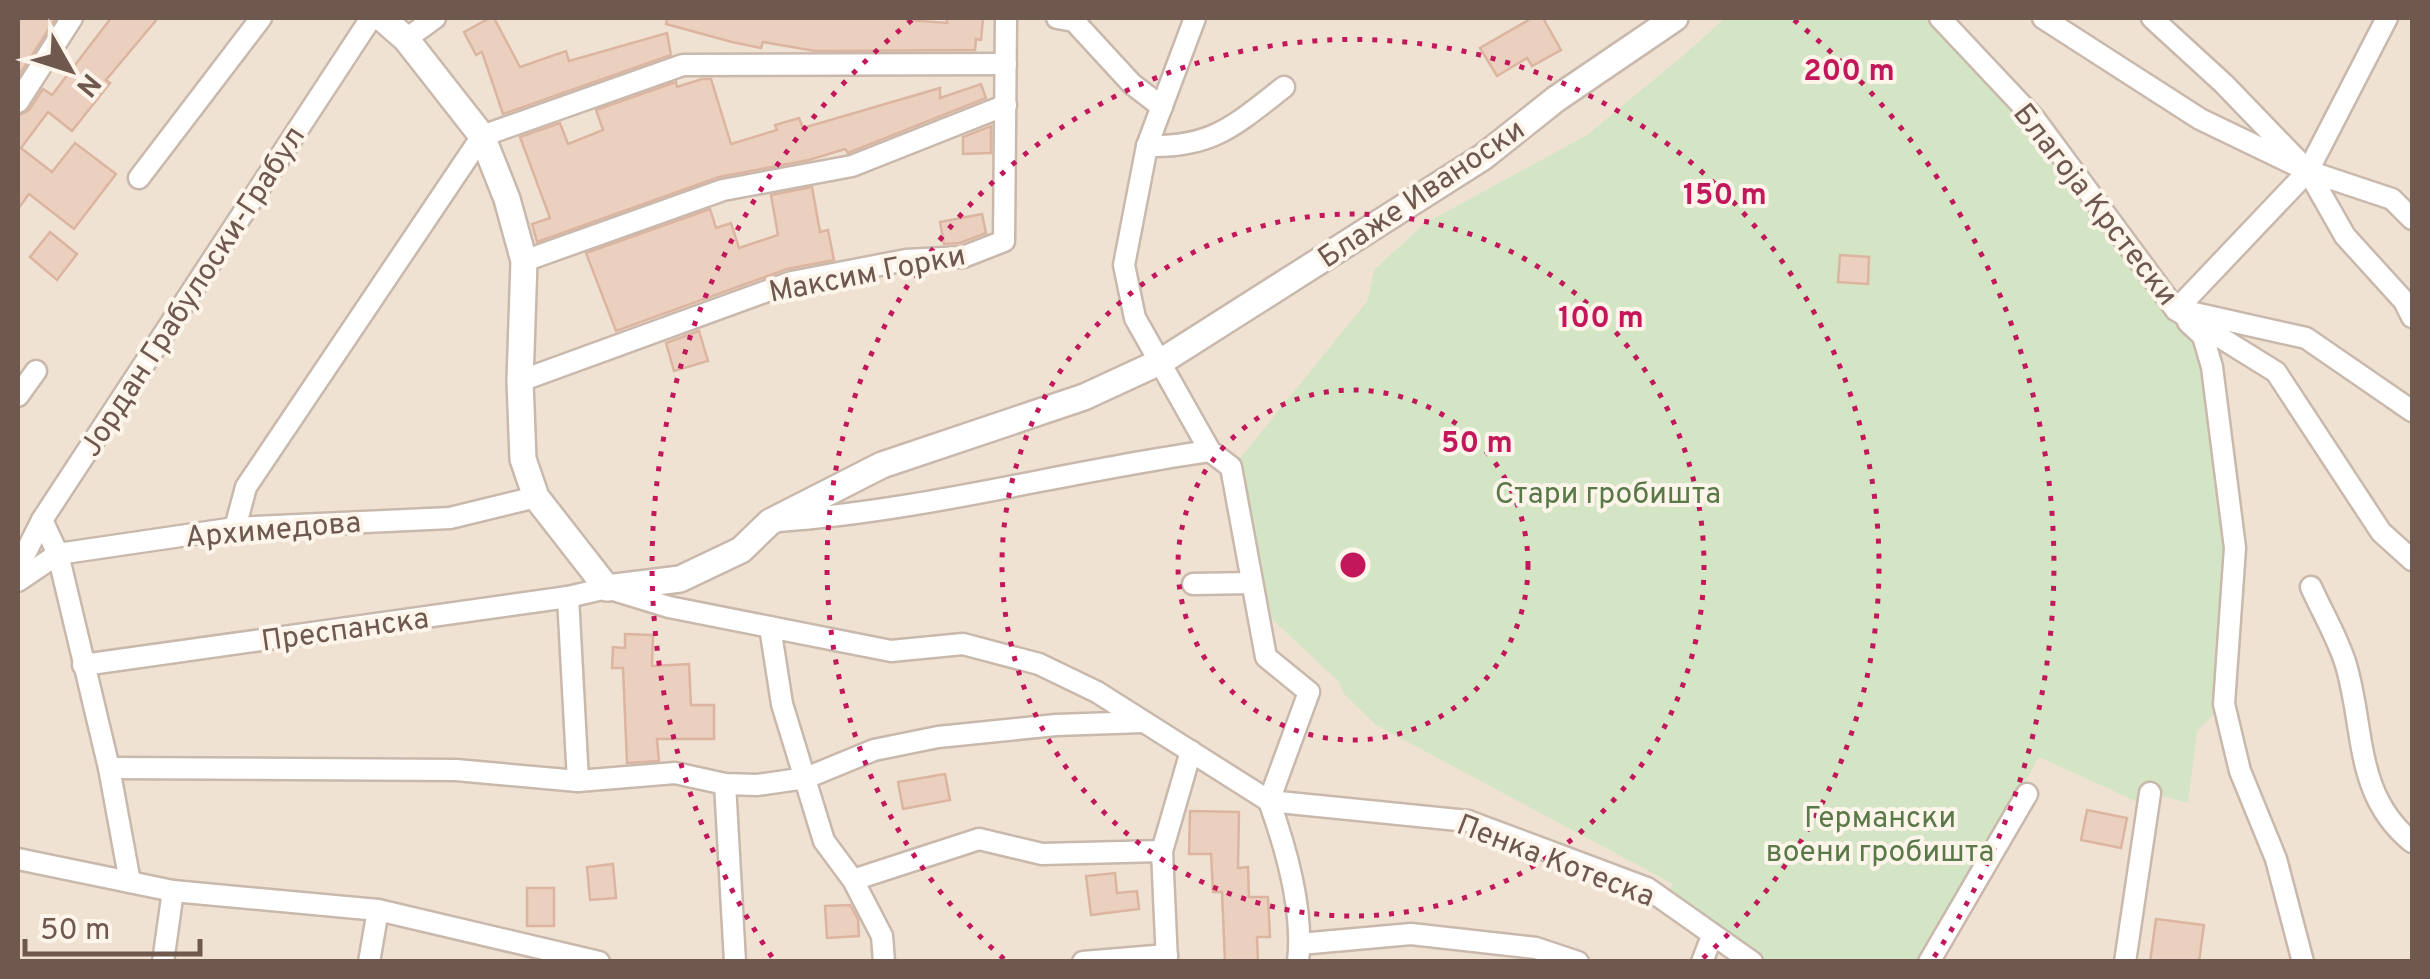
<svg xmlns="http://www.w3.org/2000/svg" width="2430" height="979" font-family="Overpass,sans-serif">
  <rect width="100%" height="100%" fill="#f9f0e4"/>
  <!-- residential -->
  <rect fill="#f0e2d3" x="18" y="18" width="2394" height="943"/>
  <!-- green -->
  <path fill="#d3e5c4" d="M1725 18H1940L2203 336 2235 548 2224 704 2197 731 2188 803 2151 793 2142 804 2039 757 1921 961H1765L1712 929 1668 893 1673 884 1376 725 1342 692 1340 683 1272 619 1238 461 1368 300 1374 270 1424 224 1587 135 1685 54Z"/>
  <!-- building -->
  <g fill="#ebcfbf" stroke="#dcb5a1" stroke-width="2.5">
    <path d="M18 18H56L18 77Z"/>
    <path d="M111 18H158L106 80 110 83 72 131 48 112 21 148 52 172 75 143 116 174 74 229 29 194 18 209V116L29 110 43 89 52 95Z"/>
    <path d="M490 18H494L520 67 566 51 569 61 667 33 671 55 503 114 482 52 476 55 464 32Z"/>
    <path d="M667 18H908L907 20 947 23V18H983L981 40 976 39 975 50 815 51 763 42 761 48 732 42 666 24Z"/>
    <path d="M1532 18H1543L1561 50 1532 66 1527 58 1497 76 1480 48Z"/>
    <path d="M702 79H711L731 144 777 130 775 125 799 118 803 128 940 88V98L981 84 986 98 848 153 845 149 809 160 719 177 537 242 532 224 550 218 520 137 560 123 568 144 603 130 596 110 676 82 677 87Z"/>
    <path d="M991 126V153L963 154V137Z"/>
    <path d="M812 187 820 232 828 230 834 260 787 269 616 331 586 253 710 209 716 228 731 223 739 248 778 235 771 195Z"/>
    <path d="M982 214 986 233 960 243 944 244 940 222Z"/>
    <path d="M50 232 77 254 57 280 30 257Z"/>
    <path d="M1840 255 1869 257 1868 284 1838 282Z"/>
    <path d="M699 331 708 361 674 371 666 343Z"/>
    <path d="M625 634 653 635 652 666 689 664 691 705H714V739H657L659 761 627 763 623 668H612L613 647 625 648Z"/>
    <path d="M945 774 950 800 903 809 898 782Z"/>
    <path d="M2087 810 2127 818 2121 848 2081 840Z"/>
    <path d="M1190 811 1239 812 1238 868 1248 867 1249 897H1268L1270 937H1257L1258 962H1225L1222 892H1213L1211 854H1189Z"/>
    <path d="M613 864 616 898 590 900 587 867Z"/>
    <path d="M1115 873 1117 893 1137 891 1139 909 1091 915 1086 876Z"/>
    <rect x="527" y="888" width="27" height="38"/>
    <path d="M850 905 858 919 859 936 827 938 825 906Z"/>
    <path d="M2156 919 2204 925 2199 962H2150Z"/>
  </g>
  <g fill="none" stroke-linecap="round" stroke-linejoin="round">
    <defs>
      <g id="minor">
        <path d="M1057 18 1074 21 1132 84 1162 107"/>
        <path d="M1195 18 1147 146 1124 265 1135 318 1210 451 1231 467 1266 657 1309 692 1269 801"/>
        <path d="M1940 18 2034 118 2176 310 2276 372 2381 532 2412 560"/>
        <path d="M2043 18 2200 119 2308 171 2392 199 2412 219"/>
        <path d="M2152 18 2224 84 2308 171 2345 236 2404 301 2412 317"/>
        <path d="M406 39 435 18"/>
        <path d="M18 102 72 18"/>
        <path d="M1147 146C1212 148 1234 126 1284 87"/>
        <path d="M139 178 261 18"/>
        <path d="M524 261 723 190 852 166 1006 105"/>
        <path d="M2176 310 2308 171 2387 18"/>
        <path d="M2190 312 2306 338 2412 411"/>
        <path d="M2188 322 2203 336 2212 367 2235 548 2224 704 2240 771 2276 859 2303 962"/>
        <path d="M520 381 792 282 906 260 963 257 1004 241 1006 18"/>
        <path d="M18 396 36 371"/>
        <path d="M42 520 58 554 109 768 130 882"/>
        <path d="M778 521C924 511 1066 471 1210 451"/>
        <path d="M235 528 246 487 482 136 683 65 1006 64"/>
        <path d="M18 568 42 520 371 18"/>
        <path d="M18 581 58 554 235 528 450 518 536 497"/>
        <path d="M1193 584 1252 583"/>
        <path d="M2311 587C2322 612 2338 638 2346 665 2365 729 2354 795 2412 842"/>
        <path d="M568 597 578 781"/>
        <path d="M770 627 782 704 824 841 853 880 882 936 884 962"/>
        <path d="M83 665 568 597 607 588 669 607 891 651 963 644 1039 664 1097 692 1269 801 1468 821 1647 888 1752 962"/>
        <path d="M109 768 456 770 578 781 675 773 725 784 757 785 806 778 874 750 938 737 1056 725 1143 722"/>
        <path d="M725 784 735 962"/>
        <path d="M1269 801C1286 848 1304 911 1298 962"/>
        <path d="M18 859 173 891 378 910 599 962"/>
        <path d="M853 880 979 839 1042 854 1162 851"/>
        <path d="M1300 944 1411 934 1536 948 1578 962"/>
        <path d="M163 962 173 891"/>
        <path d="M369 962 378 910"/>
        <path d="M1083 962 1167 955"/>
        <path d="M1167 962 1162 851 1191 751"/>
        <path d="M1702 962 1712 936"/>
        <path d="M1929 962 2027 794"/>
        <path d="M2125 962 2150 793"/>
      </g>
      <path id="tertiary" d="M382 18 406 39 482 136 507 199 524 261 520 381 523 459 536 497 607 588 680 579 741 550 770 522 882 465 1084 397 1162 361 1483 157 1556 99 1675 18"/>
    </defs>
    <!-- minor casing -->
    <use href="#minor" stroke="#c9b8ac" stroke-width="25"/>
    <!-- tertiary casing -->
    <use href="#tertiary" stroke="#c9b8ac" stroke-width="30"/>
    <!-- minor -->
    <use href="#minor" stroke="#fff" stroke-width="20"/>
    <!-- tertiary -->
    <use href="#tertiary" stroke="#fff" stroke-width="25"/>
  </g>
  <!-- distance rings -->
  <g fill="none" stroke="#c2185b" stroke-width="5" stroke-dasharray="5 10">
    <circle cx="1353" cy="565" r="175"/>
    <circle cx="1353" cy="565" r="351"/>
    <path d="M1004 959A526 526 0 1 1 1702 959"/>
    <path d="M772 957A701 701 0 0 1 912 20M1794 20A701 701 0 0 1 1934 957"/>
  </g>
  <g text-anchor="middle" stroke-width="8" stroke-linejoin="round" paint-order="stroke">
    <!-- street labels -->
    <g font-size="30" fill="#6f584d" stroke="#fdf4ea">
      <text transform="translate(1421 193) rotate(-34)" y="10">Блаже Иваноски</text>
      <text transform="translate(2096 204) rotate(52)" y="10">Благоја Крстески</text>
      <text transform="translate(867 273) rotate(-11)" y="10">Максим Горки</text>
      <text transform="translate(192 291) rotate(-57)" y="10">Јордан Грабулоски-Грабул</text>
      <text transform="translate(273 529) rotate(-5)" y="10">Архимедова</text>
      <text transform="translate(345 629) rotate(-8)" y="10">Преспанска</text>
      <text transform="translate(1556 860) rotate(21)" y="10">Пенка Котеска</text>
    </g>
    <!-- park labels -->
    <g font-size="30" fill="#597949" stroke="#fdf4ea">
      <text x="1608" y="503">Стари гробишта</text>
      <text x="1880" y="827">Германски<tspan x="1880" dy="34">воени гробишта</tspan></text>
    </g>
  </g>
  <circle cx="1353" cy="565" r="15" fill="#c2185b" stroke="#fdf4ea" stroke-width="5"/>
  <g font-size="30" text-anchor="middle" font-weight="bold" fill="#c2185b" stroke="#fdf4ea" stroke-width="8" stroke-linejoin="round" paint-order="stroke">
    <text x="1849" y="80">200 m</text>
    <text x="1725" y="204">150 m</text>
    <text x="1601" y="327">100 m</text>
    <text x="1477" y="452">50 m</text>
  </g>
  <!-- border -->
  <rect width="2430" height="979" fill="none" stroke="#6f584d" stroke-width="40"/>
  <!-- north arrow -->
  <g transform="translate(70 70) rotate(129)" stroke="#fdf4ea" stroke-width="8" paint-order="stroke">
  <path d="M0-8L18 38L0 25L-18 38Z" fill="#6f584d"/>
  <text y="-15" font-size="28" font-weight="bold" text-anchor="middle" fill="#6f584d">N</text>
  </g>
  <!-- scale -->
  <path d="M25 939v15h175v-15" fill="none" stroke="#6f584d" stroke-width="5"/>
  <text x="40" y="939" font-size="30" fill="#6f584d" stroke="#fdf4ea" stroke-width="8" paint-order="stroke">50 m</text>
</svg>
